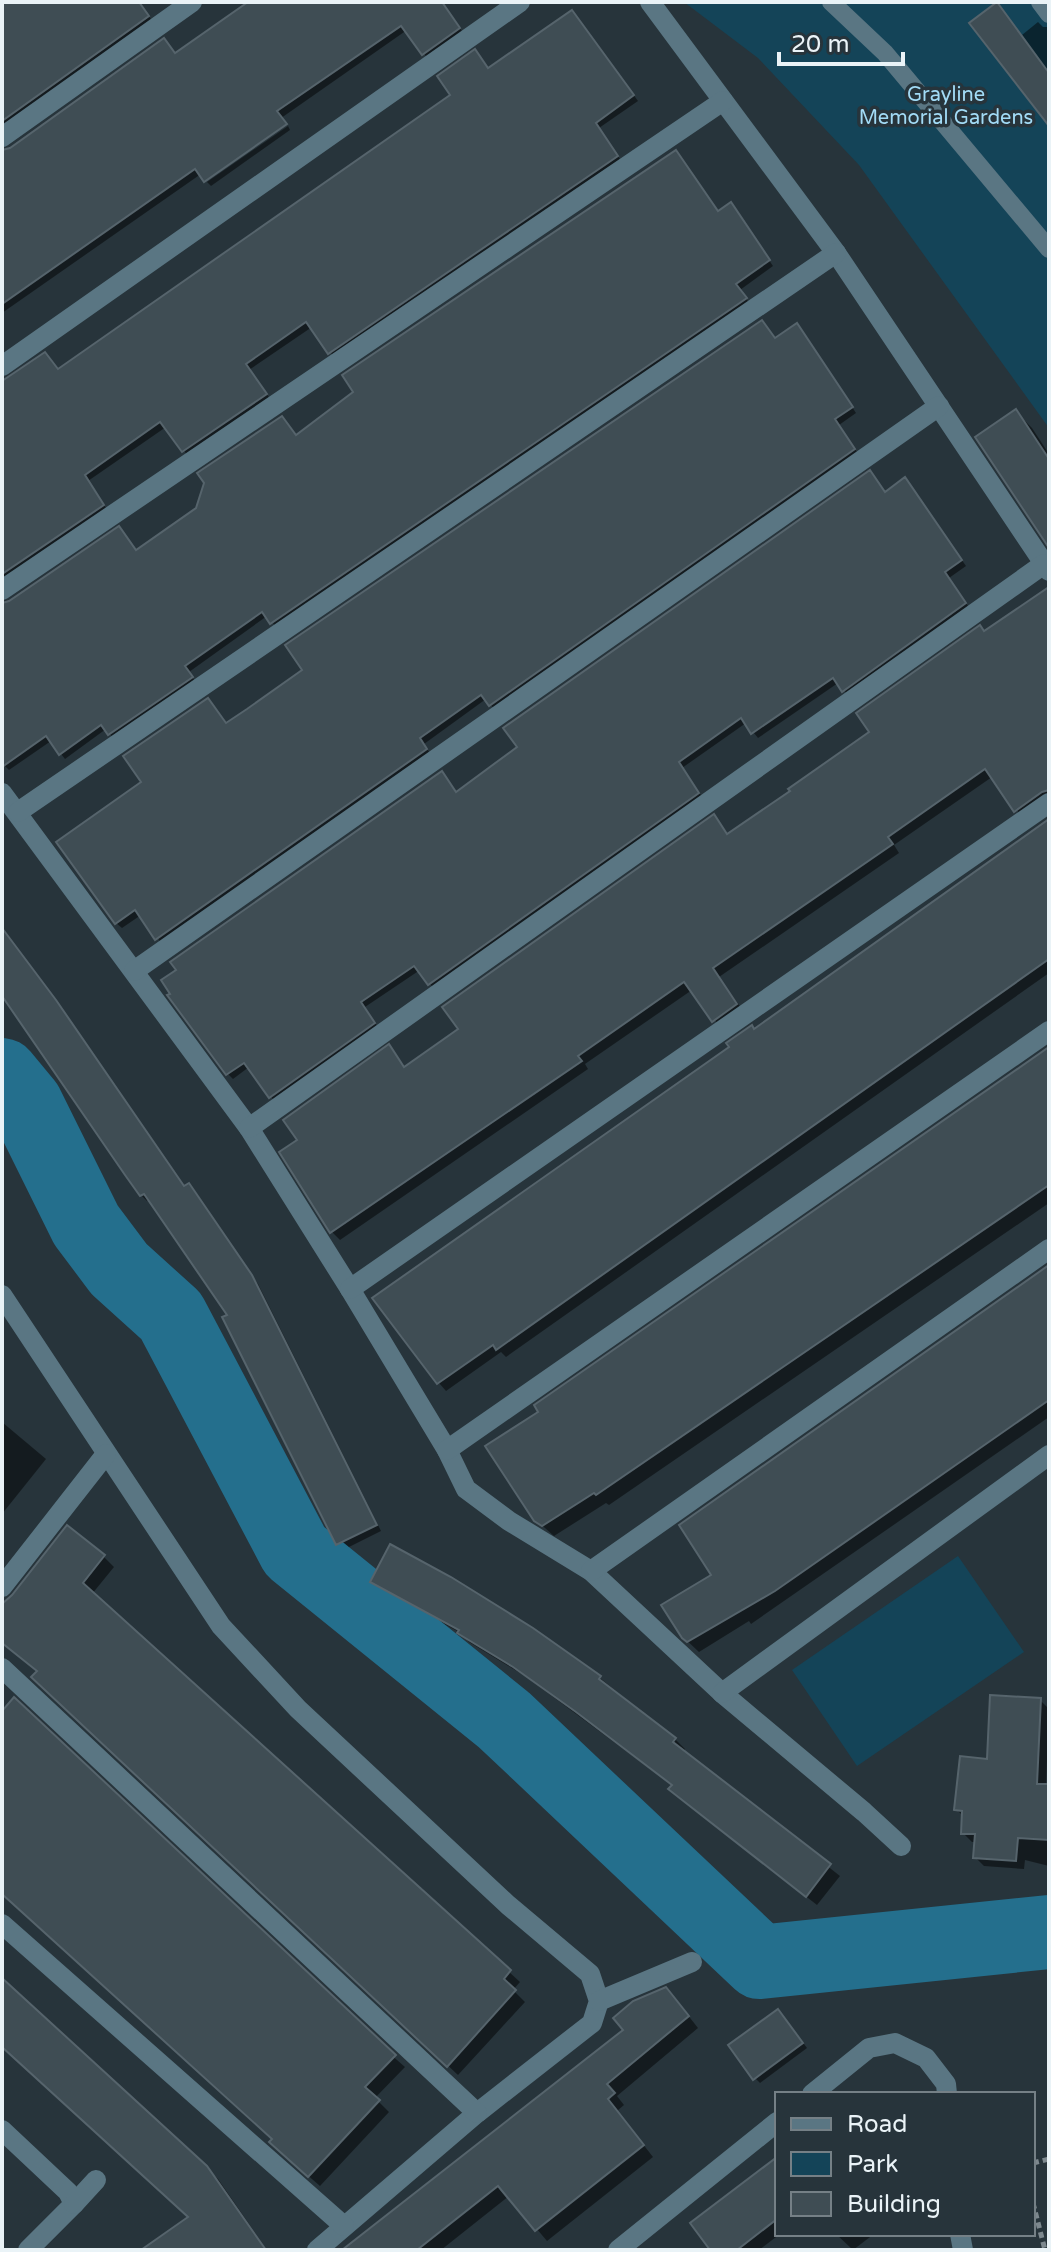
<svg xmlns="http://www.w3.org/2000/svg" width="1051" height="2252" font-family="'Varela Round',sans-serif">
  <rect width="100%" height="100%" fill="#27343b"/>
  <!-- green -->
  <g fill="#144458">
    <path d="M684 2H1049V428L859 165 758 58Z"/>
    <path d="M958 1556 1024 1652 857 1766 792 1670Z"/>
  </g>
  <!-- shadow -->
  <g fill="#0007">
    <path d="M2 2H139L153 22 2 129Z"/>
    <path d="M252 2H445L443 4 464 34 428 59 407 30 2 313V152L10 149 164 40 176 55Z"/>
    <path d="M1002 10 1022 35 1038 22 1043 27H1049V125Z"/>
    <path d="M577 17 638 101 599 128 622 162 334 357 312 327 249 370 271 400 188 456 166 427 88 481 108 511 2 583V383L58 371 488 70Z"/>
    <path d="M288 126 290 130 211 186 207 182Z"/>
    <path d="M735 210 773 266 740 290 750 304 277 628 267 616 189 672 196 683 114 739 106 729 65 759 51 741 9 770 2 763V605L137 552 297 437 719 213Z"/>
    <path d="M802 331 856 413 839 425 859 455 495 710 486 699 424 744 431 755 162 944 141 915 122 928 116 923 59 843 776 340Z"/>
    <path d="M1016 412 1032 428 1049 454V544Z"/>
    <path d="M910 485 966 566 949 578 970 609 848 695 838 683 758 738 746 723 682 768 703 798 434 989 420 970 365 1007 379 1029 275 1102 249 1067 233 1079 228 1074 442 773 457 794 886 494Z"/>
    <path d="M985 633 1049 637V802L1023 818 992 777 894 845 899 853 719 977 744 1012 721 1028 692 990 585 1064 588 1069 340 1240 332 1232 282 1153 300 1140 389 1047 406 1068 461 1030 714 817 729 835 872 733Z"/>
    <path d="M1049 821V973L506 1357 501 1352 446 1391 439 1383 375 1299Z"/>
    <path d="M2 928 36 977 62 1009 185 1188 189 1185 195 1191 258 1284 381 1531 343 1550 338 1544 230 1315 150 1199 147 1201 141 1195 2 994Z"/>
    <path d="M1049 1049V1203L609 1505 606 1503 554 1536 536 1520 541 1412Z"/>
    <path d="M1049 1267V1417L751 1624 749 1621 699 1652 683 1637 714 1575Z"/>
    <path d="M2 1422 46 1459 2 1514Z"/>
    <path d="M104 1557 114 1567 92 1594 520 1982 513 1990 525 2002 458 2075 44 1688 38 1672 2 1643V1607Z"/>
    <path d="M372 1581 600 1678 675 1739 685 1749 683 1752 840 1876 817 1905 681 1799 671 1789 673 1786 525 1676 469 1642 461 1633 382 1591Z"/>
    <path d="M1040 1700 1049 1709 1046 1786H1049V1866L1025 1860 1024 1869 984 1866 975 1857 976 1842H972L963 1833 964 1817 956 1809 989 1761Z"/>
    <path d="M2 1714 405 2067 375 2098 389 2112 320 2186 282 2153 274 2139 2 1893Z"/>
    <path d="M2 1982 218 2179 267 2250H144L191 2218 2 2045Z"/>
    <path d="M676 2000 698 2028 617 2096 624 2105 617 2111 653 2157 547 2241 509 2196 441 2250H346Z"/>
    <path d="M783 2016 807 2048 760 2083 755 2078Z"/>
    <path d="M777 2159V2234H780L759 2250H713Z"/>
    <path d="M836 2234H874L853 2250Z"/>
  </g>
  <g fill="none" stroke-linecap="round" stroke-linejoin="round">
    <!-- river -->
    <path stroke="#246f8d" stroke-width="74" d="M2 1075 26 1104 86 1225 119 1269 171 1316 295 1551 504 1720 760 1962 1049 1932"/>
  </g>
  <!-- building -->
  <g fill="#3f4d54" stroke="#56646c" stroke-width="2">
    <path d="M2 2H139L149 16 2 121Z"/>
    <path d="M248 2H442L460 28 422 55 401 26 277 111 287 124 204 182 195 169 2 304V150L10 148 164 38 175 53Z"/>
    <path d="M997 2 1049 73V126L969 23Z"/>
    <path d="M572 10 634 95 596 123 618 156 328 354 306 322 246 364 267 394 182 452 160 422 85 475 104 505 2 574V381L45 352 58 369 450 95 437 76 475 49 488 68Z"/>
    <path d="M676 150 718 211 731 202 770 260 736 284 747 298 270 624 262 612 185 666 193 677 108 735 101 725 59 755 46 736 2 767V603L9 601 119 526 136 550 196 508 204 483 197 473 282 416 296 435 353 392 342 375Z"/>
    <path d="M762 320 775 338 797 323 853 407 835 419 855 449 489 706 481 695 420 738 427 749 155 940 135 910 115 924 56 842 141 782 123 756 208 698 226 723 247 709 302 670 285 645Z"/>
    <path d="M1016 409 1049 459V548L975 437Z"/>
    <path d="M870 470 885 492 905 477 962 560 945 572 966 603 842 692 833 678 751 734 741 718 679 762 699 793 428 985 414 966 361 1002 375 1023 269 1098 244 1063 226 1075 167 995 170 994 161 980 176 970 170 962 442 771 456 792 517 747 503 728Z"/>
    <path d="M1049 587V790L1042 792 1014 812 985 769 888 837 893 844 713 968 737 1004 712 1022 684 982 578 1056 582 1061 330 1233 279 1152 297 1140 283 1120 389 1044 404 1067 458 1029 442 1007 714 814 727 834 790 791 788 789 869 732 856 713 980 625 984 631Z"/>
    <path d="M1049 819V959L496 1350 493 1345 437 1384 372 1298 729 1047 726 1043 752 1025 754 1029Z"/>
    <path d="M2 928 56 1000 184 1186 189 1183 252 1275 377 1525 336 1545 222 1317 227 1315 144 1194 140 1196 125 1175 2 996Z"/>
    <path d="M1049 1047V1185L596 1495 594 1493 542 1526 534 1521 485 1446 538 1412 534 1405Z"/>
    <path d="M1049 1265V1400L775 1591 687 1642 682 1638 661 1605 711 1575 679 1525Z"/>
    <path d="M67 1525 105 1555 83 1583 511 1970 504 1979 516 1990 447 2067 31 1677 37 1671 2 1643V1604L12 1595Z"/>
    <path d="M390 1544 451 1577 533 1628 601 1676 599 1679 676 1738 673 1742 831 1864 806 1897 668 1789 672 1785 576 1712 513 1667 457 1633 459 1630 370 1582Z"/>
    <path d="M990 1695 1041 1698 1037 1784H1049V1840L1018 1838 1016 1861 973 1858 975 1834H961L962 1811 954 1810 960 1756 987 1759Z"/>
    <path d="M14 1697 396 2055 365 2087 380 2100 308 2177 269 2142 272 2139 2 1894V1711Z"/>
    <path d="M2 1978 207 2166 266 2250H141L188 2217 2 2047Z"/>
    <path d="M666 1987 689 2016 607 2084 615 2093 608 2099 644 2145 535 2231 498 2186 417 2250H342L623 2030 613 2018 633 2001Z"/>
    <path d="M778 2009 803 2043 753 2080 728 2045Z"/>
    <path d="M777 2157V2219L737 2250H710L690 2223Z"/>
  </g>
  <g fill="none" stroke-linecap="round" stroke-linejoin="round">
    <!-- path -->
    <g stroke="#7d888e" stroke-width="5" stroke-dasharray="6 4" stroke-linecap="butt">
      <path d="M1033 2163 1049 2159"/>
      <path d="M1033 2203 1045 2250"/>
    </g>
    <!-- service -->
    <g stroke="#5a7683" stroke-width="18">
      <path d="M831 2 885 53 1049 249"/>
      <path d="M1040 2 1049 14"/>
    </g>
    <!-- minor -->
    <g stroke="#5a7683" stroke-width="20">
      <path d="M650 2 836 253 1049 571"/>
      <path d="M2 137 192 2"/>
      <path d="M2 366 520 2"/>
      <path d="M2 590 723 101"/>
      <path d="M2 793 249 1128 350 1289 447 1450 466 1489 509 1521 591 1571 722 1693 864 1812 901 1846"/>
      <path d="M18 812 836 253"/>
      <path d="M134 971 939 406"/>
      <path d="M249 1128 1044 564"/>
      <path d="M350 1289 1049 803"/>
      <path d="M2 1295 221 1626 298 1709 508 1905 590 1974 599 2001 592 2023 477 2113 317 2250"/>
      <path d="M447 1450 1049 1031"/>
      <path d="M591 1571 1049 1249"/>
      <path d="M2 1587 106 1454"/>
      <path d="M2 1668 477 2113"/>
      <path d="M722 1693 1049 1455"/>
      <path d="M2 1924 344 2226"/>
      <path d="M599 2001 692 1962"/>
      <path d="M812 2094 869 2048 895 2043 926 2058 946 2084 947 2094"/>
      <path d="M2 2130 68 2192 74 2204 28 2250"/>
      <path d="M74 2204 96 2180"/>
      <path d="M960 2234 963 2250"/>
      <path d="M618 2250 777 2122"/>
    </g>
  </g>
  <g text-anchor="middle" stroke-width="7" stroke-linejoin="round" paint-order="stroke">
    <!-- park labels -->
    <g font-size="20" fill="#a2dbf6" stroke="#27343b">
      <text x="946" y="101">Grayline<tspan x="946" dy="23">Memorial Gardens</tspan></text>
    </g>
  </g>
  <!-- border -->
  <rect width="1051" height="2252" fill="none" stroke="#eaf3f7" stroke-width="8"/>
  <!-- legend -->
  <rect x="775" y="2092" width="260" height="144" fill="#27343b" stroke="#758086" stroke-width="2"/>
  <rect x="791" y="2118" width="40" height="12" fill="#5a7683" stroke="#758086" stroke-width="2"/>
  <text x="847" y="2132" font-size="24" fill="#eaf3f7">Road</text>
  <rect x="791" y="2152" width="40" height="24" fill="#144458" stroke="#758086" stroke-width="2"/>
  <text x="847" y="2172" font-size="24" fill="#eaf3f7">Park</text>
  <rect x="791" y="2192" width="40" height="24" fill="#3f4d54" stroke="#758086" stroke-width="2"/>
  <text x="847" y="2212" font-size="24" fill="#eaf3f7">Building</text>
  <!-- scale -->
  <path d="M779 52v12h124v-12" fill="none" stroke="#eaf3f7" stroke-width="4"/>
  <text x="791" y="52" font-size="24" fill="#eaf3f7" stroke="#27343b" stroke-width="6" paint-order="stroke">20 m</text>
</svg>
